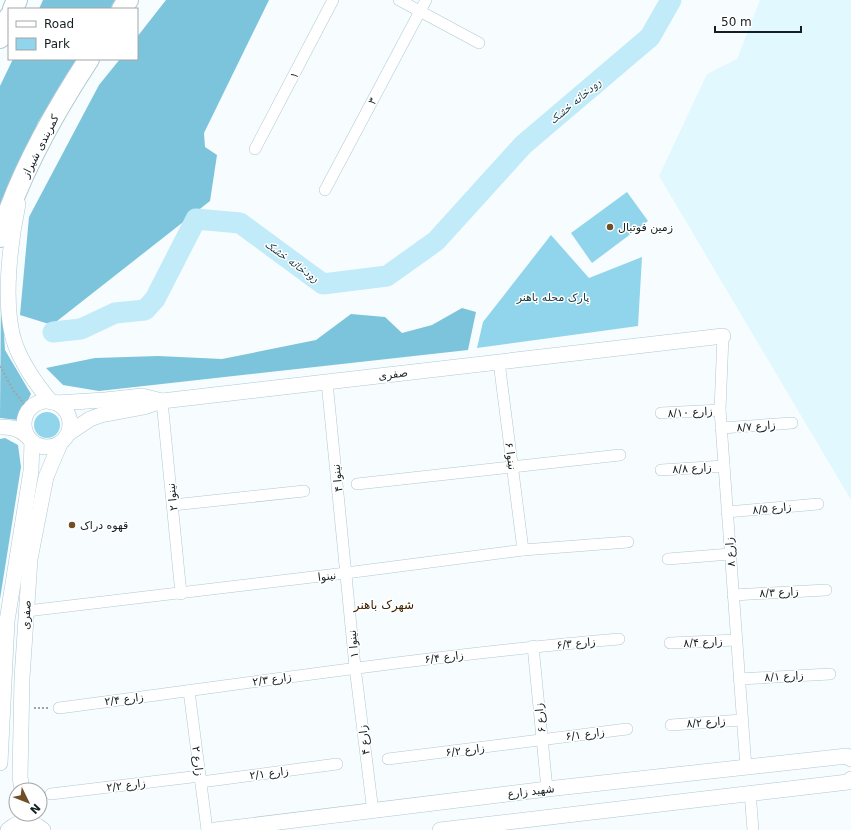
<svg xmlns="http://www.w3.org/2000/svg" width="851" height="830" font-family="'DejaVu Sans','Noto Naskh Arabic',sans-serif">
  <rect width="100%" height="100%" fill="#f7fcfe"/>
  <!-- built -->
  <path fill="#e2f8ff" d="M760 0H851V500L659 176 707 74 737 59Z"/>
  <!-- green -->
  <g fill="#90d5eb">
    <path d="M627 192 648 221 592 263 571 233Z"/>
    <path d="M551 235 589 278 642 257 638 326 477 348 483 322Z"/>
    <circle cx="47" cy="425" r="13"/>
  </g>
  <!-- forest -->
  <g fill="#7cc4db">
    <path d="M43 0H115L110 9H39Z"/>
    <path d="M166 0H269L204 133 205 147 217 155 210 201 52 325 20 315 29 217 99 85 120 59H137V37Z"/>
    <path d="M13 59H78L38 122 0 213V86Z"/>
    <path d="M1 288 5 350 31 394 18 420 0 418Z"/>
    <path d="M462 308 476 312 468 350 99 391 63 385 46 368 95 358 158 356 222 359 316 340 351 314 385 317 402 333 432 325Z"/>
    <path d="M5 438 18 445 21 467 0 599V439Z"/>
  </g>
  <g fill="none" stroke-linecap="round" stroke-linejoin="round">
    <!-- river -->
    <path stroke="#c1ebf9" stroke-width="21" d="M53 332 81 329 115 313 145 310 155 299 196 219 240 223 323 284 387 276 436 241 523 145 650 37 671 0"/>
    <defs>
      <g id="street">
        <path d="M399 0 479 43"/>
        <path d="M255 149 333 0"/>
        <path d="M325 190 426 0"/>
        <path d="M723 336 720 410 746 768"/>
        <path d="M499 362 523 550"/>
        <path d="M327 382 355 667 373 812"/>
        <path d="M162 401 181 594"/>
        <path d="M661 413 720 410"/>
        <path d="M721 428 792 423"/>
        <path d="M661 470 724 466"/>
        <path d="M357 484 620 455"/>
        <path d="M173 505 304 491"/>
        <path d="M727 512 818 504"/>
        <path d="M668 559 730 554"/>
        <path d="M733 595 826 590"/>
        <path d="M27 611 346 573 523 550 628 542"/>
        <path d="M670 643 736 640"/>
        <path d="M533 646 547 789"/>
        <path d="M739 679 830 674"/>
        <path d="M189 691 207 830"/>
        <path d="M59 708C245 684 431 655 619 639"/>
        <path d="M671 725 742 720"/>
        <path d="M388 759 627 729"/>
        <path d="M201 782 337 764"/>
        <path d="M750 792 753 830"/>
        <path d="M51 794 200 776"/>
      </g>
      <g id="secondary">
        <path d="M18 204C10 242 2 307 15 344 23 366 36 384 51 402"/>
        <circle cx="47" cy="424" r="23"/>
        <path d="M56 403 105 400 142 396 162 401"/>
        <path d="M0 427C10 427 19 428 27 436"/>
        <path d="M69 433 90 419 101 415 144 407 162 401 723 336"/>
        <path d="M0 763 7 621 31 471 32 442"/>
        <path d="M22 790 20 777 22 678 30 559 46 477 60 444"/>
        <path d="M8 830C19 820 32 820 43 830"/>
        <path d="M215 830 547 789 847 756 851 759"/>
        <path d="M440 830 848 782 851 779"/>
      </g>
      <g id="highway">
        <path d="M13 9 17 0"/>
        <path d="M122 9 128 0"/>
        <path d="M0 38 9 17"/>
        <path d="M0 237C19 174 53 114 89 59"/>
      </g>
    </defs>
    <!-- street casing -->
    <use href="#street" stroke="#aec9d2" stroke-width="12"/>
    <!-- secondary casing -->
    <use href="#secondary" stroke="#aec9d2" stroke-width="16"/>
    <!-- highway casing -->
    <use href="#highway" stroke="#aec9d2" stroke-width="22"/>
    <!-- path -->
    <g stroke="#9ea5a7" stroke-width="2" stroke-dasharray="2 2" stroke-linecap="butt">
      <path d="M0 366 13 390 29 410"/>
      <path d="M34 708H49"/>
    </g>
    <!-- street -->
    <use href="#street" stroke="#fff" stroke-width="11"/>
    <!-- secondary -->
    <use href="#secondary" stroke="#fff" stroke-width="15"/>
    <!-- highway -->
    <use href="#highway" stroke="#fff" stroke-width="20"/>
  </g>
  <!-- markers -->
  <g fill="#704f26" stroke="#fff" stroke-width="1.5">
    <circle cx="610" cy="227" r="4"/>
    <circle cx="72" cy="525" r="4"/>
  </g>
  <g text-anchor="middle" stroke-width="3" stroke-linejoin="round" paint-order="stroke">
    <!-- street labels -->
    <g font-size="11" fill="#151f22" stroke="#fff">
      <text transform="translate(294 75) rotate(-62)" y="4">۱</text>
      <text transform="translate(372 101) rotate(-62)" y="4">۳</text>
      <text transform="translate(40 146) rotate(-63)" y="4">کمربندی شیراز</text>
      <text transform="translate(393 374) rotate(-7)" y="4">صفری</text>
      <text transform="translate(690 412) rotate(-3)" y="4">۸/۱۰ زارع</text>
      <text transform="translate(756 426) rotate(-4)" y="4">۸/۷ زارع</text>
      <text transform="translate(511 456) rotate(83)" y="4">۶ نینوا</text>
      <text transform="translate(692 468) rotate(-3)" y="4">۸/۸ زارع</text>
      <text transform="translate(337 478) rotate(-96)" y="4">۴ نینوا</text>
      <text transform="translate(172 497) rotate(-96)" y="4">۲ نینوا</text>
      <text transform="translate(772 508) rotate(-5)" y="4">۸/۵ زارع</text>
      <text transform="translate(730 552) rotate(-94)" y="4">۸ زارع</text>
      <text transform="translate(327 576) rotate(-7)" y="4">نینوا</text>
      <text transform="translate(779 592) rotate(-3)" y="4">۸/۳ زارع</text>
      <text transform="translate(26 615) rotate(-86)" y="4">صفری</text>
      <text transform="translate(703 642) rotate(-3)" y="4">۸/۴ زارع</text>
      <text transform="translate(576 643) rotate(-5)" y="4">۶/۳ زارع</text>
      <text transform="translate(353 644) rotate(-95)" y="4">۱ نینوا</text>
      <text transform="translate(444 657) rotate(-7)" y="4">۶/۴ زارع</text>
      <text transform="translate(784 676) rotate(-3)" y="4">۸/۱ زارع</text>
      <text transform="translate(272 679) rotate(-8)" y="4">۲/۳ زارع</text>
      <text transform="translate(124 699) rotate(-7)" y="4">۲/۴ زارع</text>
      <text transform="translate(540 718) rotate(-96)" y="4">۶ زارع</text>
      <text transform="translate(706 722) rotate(-4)" y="4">۸/۲ زارع</text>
      <text transform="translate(585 734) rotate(-7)" y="4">۶/۱ زارع</text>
      <text transform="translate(364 740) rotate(-97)" y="4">۴ زارع</text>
      <text transform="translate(465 750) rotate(-7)" y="4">۶/۲ زارع</text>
      <text transform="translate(198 761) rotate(83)" y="4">۲ زارع</text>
      <text transform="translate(269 773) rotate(-7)" y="4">۲/۱ زارع</text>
      <text transform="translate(126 785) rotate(-7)" y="4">۲/۲ زارع</text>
      <text transform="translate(531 791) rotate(-7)" y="4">شهید زارع</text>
    </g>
    <!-- poi labels -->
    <g font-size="11" fill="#151f22" stroke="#fff" text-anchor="start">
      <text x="618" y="231">زمین فوتبال</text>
      <text x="80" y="529">قهوه دراک</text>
    </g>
    <!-- park labels -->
    <g font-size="11" fill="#143741" stroke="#fff">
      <text x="553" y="301">پارک محله باهنر</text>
    </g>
    <!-- water labels -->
    <g font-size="12" font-style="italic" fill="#0e323c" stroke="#fff">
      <text transform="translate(575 101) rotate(-40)" y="4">رودخانه خشک</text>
      <text transform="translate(292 261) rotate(36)" y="4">رودخانه خشک</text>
    </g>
    <!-- neighbourhood labels -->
    <g font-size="12" fill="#3e2502" stroke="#fff">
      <text x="384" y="609">شهرک باهنر</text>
    </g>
  </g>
  <!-- legend -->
  <rect x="8" y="8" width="130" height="52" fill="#ffffff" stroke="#a1a5a7"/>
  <rect x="16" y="21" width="20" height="6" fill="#ffffff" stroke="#a1a5a7"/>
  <text x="44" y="28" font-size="12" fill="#151f22">Road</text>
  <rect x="16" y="38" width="20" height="12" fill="#90d5eb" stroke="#a1a5a7"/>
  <text x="44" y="48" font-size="12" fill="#151f22">Park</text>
  <!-- north arrow -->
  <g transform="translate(28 802) rotate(133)"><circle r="19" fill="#ffffff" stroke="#a1a5a7"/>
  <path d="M0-3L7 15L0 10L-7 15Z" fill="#704f26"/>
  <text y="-6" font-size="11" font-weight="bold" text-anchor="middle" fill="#151f22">N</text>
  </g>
  <!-- scale -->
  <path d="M715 26v6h86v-6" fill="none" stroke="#151f22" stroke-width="2"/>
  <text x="721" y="26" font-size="12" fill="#151f22" stroke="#ffffff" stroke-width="3" paint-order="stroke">50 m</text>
</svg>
